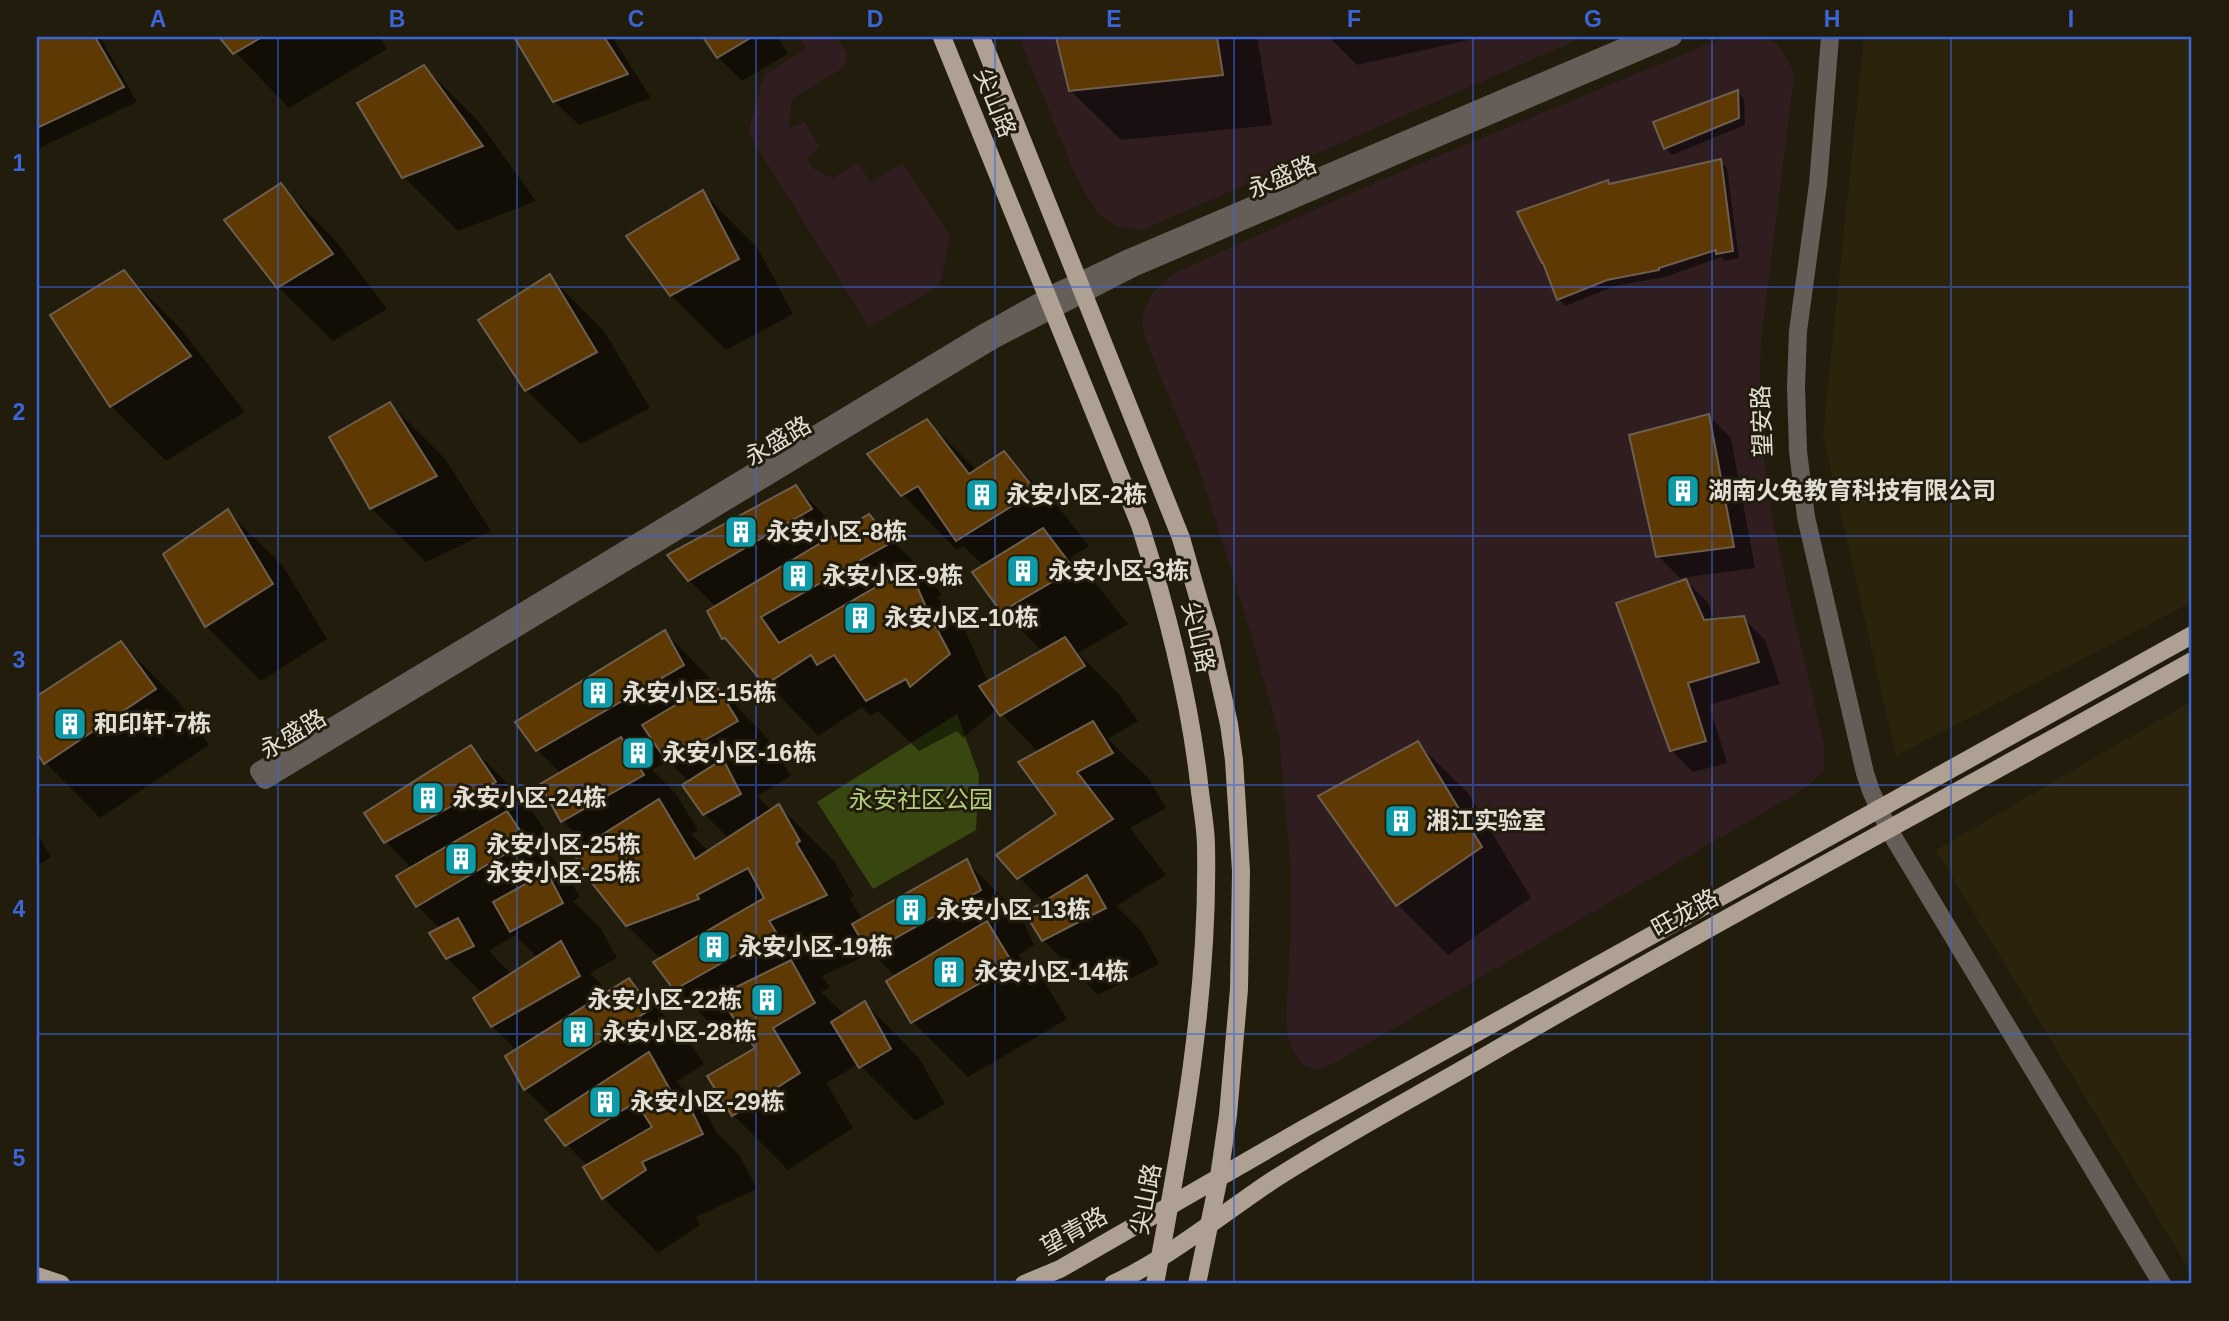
<svg xmlns="http://www.w3.org/2000/svg" width="2229" height="1321" font-family="Arial,'Noto Sans SC',sans-serif">
  <rect width="100%" height="100%" fill="#221c0c"/>
  <!-- commercial -->
  <g fill="#301d1f">
    <path d="M800 37H837L847 54 845 67 792 99 789 128 805 122 820 147 808 159 814 169 833 178 858 162 870 182 903 163 950 236 940 286 869 327 748 133 764 75 806 49Z"/>
    <path d="M1019 37H1584L1142 230 1117 227 1100 215 1086 195 1072 167Z"/>
    <path d="M1725 37H1764L1777 44 1791 65 1794 76 1761 340 1759 418 1771 511 1791 605 1824 743V769L1807 787 1331 1065 1318 1070 1304 1066 1294 1053 1288 1037 1286 1017 1291 926 1290 860 1279 735 1249 627 1200 471 1145 338 1142 321 1145 307 1152 294 1174 273 1388 177Z"/>
  </g>
  <!-- built -->
  <g fill="#2c230c">
    <path d="M1864 37H2192V602L1896 756 1823 435Z"/>
    <path d="M2192 701V1269L2187 1266 1936 850Z"/>
  </g>
  <!-- green -->
  <path fill="#384710" d="M957 714 979 775 976 830 873 889 817 802Z"/>
  <!-- shadow -->
  <g fill="#0007" fill-rule="evenodd">
    <path d="M37 37H100L137 102 37 149Z"/>
    <path d="M221 37H379L387 49 289 108Z"/>
    <path d="M521 37H619L614 40 651 98 579 125 554 101 517 39Z"/>
    <path d="M705 37H778L788 54 742 81 718 57Z"/>
    <path d="M1058 37H1257L1272 125 1121 140 1070 90Z"/>
    <path d="M1329 37H1482L1357 65Z"/>
    <path d="M424 67 479 122 536 201 458 231 403 176Z"/>
    <path d="M1738 92 1744 99 1745 125 1672 155 1665 148Z"/>
    <path d="M1720 161 1727 168 1739 258 1725 261 1721 257 1665 277 1615 286 1565 306 1559 299 1608 182 1611 185Z"/>
    <path d="M281 186 336 241 387 309 333 341 278 287Z"/>
    <path d="M702 192 757 247 793 314 726 350 671 295Z"/>
    <path d="M124 272 179 327 245 412 166 461 111 406 52 316Z"/>
    <path d="M549 276 604 331 650 408 581 444 526 390Z"/>
    <path d="M390 404 445 459 491 531 426 562 371 508Z"/>
    <path d="M1709 416 1731 438 1755 568 1680 578 1658 556Z"/>
    <path d="M927 421 977 471 1004 453 1059 508 1089 546 1070 558 1097 585 1128 624 1078 653 1119 694 1138 721 1108 739 1148 778 1166 808 1130 828 1166 875 1116 906 1142 932 1159 964 1098 995 1043 940 1045 903 1019 877 1059 815 1039 753 997 709 963 738 957 731 919 751 878 711 870 716 862 707 818 736 724 638 716 607 689 580 796 487 842 533 869 517 921 569 942 595 937 598 961 622 988 682 1043 652 1002 611 984 566 963 546 957 550 903 495Z"/>
    <path d="M228 512 283 566 327 639 261 681 206 626Z"/>
    <path d="M1686 581 1708 603 1715 621 1743 618 1765 640 1780 684 1709 705 1727 763 1693 772 1671 750Z"/>
    <path d="M665 632 768 739 791 776 757 796 772 811 779 806 834 861 854 896 849 898 863 920 966 861 1021 916 1034 945 1018 955 1042 978 1067 1019 968 1077 913 1022 896 977 872 953 822 976 830 987 821 992 845 1015 865 1003 919 1058 945 1104 915 1121 859 1064 826 1083 853 1128 788 1170 733 1115 757 1048 747 1034 731 1044 676 989 661 959 627 925 587 846 563 821 543 785 561 774 538 750ZM668 761 690 782 685 785 704 814 729 839 709 852 691 834 698 830 676 794 652 770Z"/>
    <path d="M121 643 176 698 209 745 100 818 46 763 37 750V698Z"/>
    <path d="M1418 744 1468 793 1531 898 1448 955 1398 905 1320 796Z"/>
    <path d="M471 747 526 802 550 838 538 844 562 868 580 897 573 901 601 929 617 958 590 973 609 993 629 981 684 1035 704 1064 676 1082 704 1109 717 1133 740 1156 757 1189 696 1217 700 1225 658 1253 603 1198 588 1166 566 1144 553 1117 525 1089 517 1051 492 1026 483 994 447 958 440 929 417 906 398 877 413 869 385 841ZM515 935 538 958 512 975 489 951Z"/>
    <path d="M37 833 51 857 37 865Z"/>
  </g>
  <!-- building -->
  <g fill="#5f3903" stroke="#6d5f50" stroke-width="2">
    <path d="M37 37H95L124 87 37 128Z"/>
    <path d="M219 37H262L233 54Z"/>
    <path d="M514 37H604L628 74 553 102Z"/>
    <path d="M703 37H752L717 58Z"/>
    <path d="M1056 37H1217L1223 75 1069 91Z"/>
    <path d="M424 65 483 146 402 178 357 103Z"/>
    <path d="M1738 90 1739 118 1664 149 1653 122Z"/>
    <path d="M1721 159 1733 251 1716 254V250L1659 268V270L1607 280 1557 300 1543 263H1542L1517 212 1608 180 1609 184Z"/>
    <path d="M281 183 333 254 277 288 224 220Z"/>
    <path d="M703 190 739 259 670 296 626 236Z"/>
    <path d="M124 270 191 356 110 407 50 315Z"/>
    <path d="M550 274 597 352 525 391 478 320Z"/>
    <path d="M390 402 437 476 370 509 329 437Z"/>
    <path d="M1709 414 1734 547 1656 557 1629 435Z"/>
    <path d="M927 419 969 474 1004 451 1036 491 956 541 918 486 901 496 867 454Z"/>
    <path d="M796 485 812 509 688 581 667 555Z"/>
    <path d="M228 509 273 584 205 627 163 554Z"/>
    <path d="M869 514 892 542 761 617 779 643 909 568 929 614 950 654 910 687 906 679 866 701 834 655 817 665 811 655 765 685 725 638 722 639 707 611Z"/>
    <path d="M1043 528 1074 569 1001 612 972 572Z"/>
    <path d="M1686 579 1704 620 1744 616 1759 662 1688 683 1706 741 1670 751 1616 603Z"/>
    <path d="M665 630 684 665 536 751 515 722Z"/>
    <path d="M1065 637 1085 666 1000 716 979 686Z"/>
    <path d="M121 641 156 689 44 764 37 753V696Z"/>
    <path d="M714 682 738 721 667 762 642 725Z"/>
    <path d="M1093 721 1113 753 1077 772 1113 819 1017 879 996 855 1056 814 1018 762Z"/>
    <path d="M621 737 644 775 561 822 540 784Z"/>
    <path d="M1418 741 1482 847 1396 906 1318 796Z"/>
    <path d="M471 745 496 782 384 843 364 813Z"/>
    <path d="M723 759 741 794 703 815 682 785Z"/>
    <path d="M659 799 695 859 779 804 800 841 796 843 827 895 769 921 776 932 674 990 653 962 764 898 748 868 697 895 699 899 626 926 592 883 573 853Z"/>
    <path d="M507 811 527 841 416 907 396 876Z"/>
    <path d="M967 859 981 890 869 953 852 924Z"/>
    <path d="M547 872 563 903 510 932 493 902Z"/>
    <path d="M1087 875 1106 908 1042 941 1025 913Z"/>
    <path d="M458 918 474 946 446 959 429 933Z"/>
    <path d="M987 921 1013 964 911 1023 886 981Z"/>
    <path d="M561 941 580 976 491 1027 473 998Z"/>
    <path d="M791 960 815 1003 773 1028 800 1073 732 1116 707 1076 755 1048 718 996Z"/>
    <path d="M629 978 651 1009 524 1090 505 1056Z"/>
    <path d="M865 1001 891 1049 859 1068 831 1022Z"/>
    <path d="M649 1052 678 1104 686 1099 703 1134 642 1162 646 1170 602 1199 583 1167 652 1127 636 1102 565 1146 545 1120Z"/>
  </g>
  <g fill="none" stroke-linecap="round" stroke-linejoin="round">
    <!-- minor -->
    <g stroke="#655e58" stroke-width="18">
      <path d="M1647 37 1129 258 1057 292 987 331 259 771 265 780 993 340 1133 268 1673 37"/>
      <path d="M1830 37 1818 184 1798 331 1796 387 1798 451 1806 517 1865 773 1871 791 1889 830 2162 1284"/>
    </g>
    <!-- major -->
    <g stroke="#afa094" stroke-width="18">
      <path d="M942 37 1140 525C1167 610 1189 695 1199 783 1201 804 1206 826 1206 847 1209 994 1182 1140 1155 1284"/>
      <path d="M981 37 1181 538 1210 639 1229 724 1234 760 1241 871 1239 989 1228 1115 1219 1177 1197 1284"/>
      <path d="M37 1276 61 1284"/>
      <path d="M1024 1284 1060 1269 1305 1128 2192 635"/>
      <path d="M1113 1284C1170 1257 1218 1217 1270 1182 1335 1140 1404 1103 1470 1065 1708 925 1952 796 2192 661"/>
    </g>
  </g>
  <!-- grid -->
  <path fill="none" stroke="#3b64d7" stroke-width="2" stroke-opacity="0.55" d="M278 37V1284M517 37V1284M756 37V1284M995 37V1284M1234 37V1284M1473 37V1284M1712 37V1284M1951 37V1284M37 287H2192M37 536H2192M37 785H2192M37 1034H2192"/>
  <!-- icons -->
  <defs>
    <symbol id="building-square" viewBox="-11 -11 22 22"><rect x="-9" y="-9" width="18" height="18" rx="4" fill="#0f9aa8" stroke="#221c0c"/><path d="M-4-6H4V6H1V3H-1V6H-4ZM-2.5-4.3h1.7v1.8h-1.7ZM.8-4.3h1.7v1.8H.8ZM-2.5-1h1.7V.8h-1.7ZM.8-1h1.7V.8H.8Z" fill="#fff"/></symbol>
  </defs>
  <g fill-rule="evenodd">
    <use href="#building-square" x="1664" y="472" width="38" height="38"/>
    <use href="#building-square" x="963" y="476" width="38" height="38"/>
    <use href="#building-square" x="722" y="513" width="38" height="38"/>
    <use href="#building-square" x="1004" y="552" width="38" height="38"/>
    <use href="#building-square" x="779" y="557" width="38" height="38"/>
    <use href="#building-square" x="841" y="599" width="38" height="38"/>
    <use href="#building-square" x="579" y="674" width="38" height="38"/>
    <use href="#building-square" x="51" y="705" width="38" height="38"/>
    <use href="#building-square" x="619" y="734" width="38" height="38"/>
    <use href="#building-square" x="409" y="779" width="38" height="38"/>
    <use href="#building-square" x="1382" y="802" width="38" height="38"/>
    <use href="#building-square" x="442" y="840" width="38" height="38"/>
    <use href="#building-square" x="892" y="891" width="38" height="38"/>
    <use href="#building-square" x="695" y="928" width="38" height="38"/>
    <use href="#building-square" x="930" y="953" width="38" height="38"/>
    <use href="#building-square" x="748" y="981" width="38" height="38"/>
    <use href="#building-square" x="559" y="1013" width="38" height="38"/>
    <use href="#building-square" x="586" y="1083" width="38" height="38"/>
  </g>
  <g text-anchor="middle" stroke-width="6" stroke-linejoin="round" paint-order="stroke">
    <!-- street labels -->
    <g font-size="24" fill="#e2ded4" stroke="#221c0c">
      <text transform="translate(995 103) rotate(68)" y="8">尖山路</text>
      <text transform="translate(1282 177) rotate(-23)" y="8">永盛路</text>
      <text transform="translate(1762 421) rotate(-92)" y="8">望安路</text>
      <text transform="translate(778 441) rotate(-31)" y="8">永盛路</text>
      <text transform="translate(1198 637) rotate(77)" y="8">尖山路</text>
      <text transform="translate(293 734) rotate(-31)" y="8">永盛路</text>
      <text transform="translate(1685 913) rotate(-29)" y="8">旺龙路</text>
      <text transform="translate(1146 1199) rotate(-79)" y="8">尖山路</text>
      <text transform="translate(1074 1231) rotate(-29)" y="8">望青路</text>
    </g>
    <!-- poi labels -->
    <g font-size="24" font-weight="bold" fill="#e2ded4" stroke="#221c0c" text-anchor="start">
      <text x="1708" y="499">湖南火兔教育科技有限公司</text>
      <text x="1006" y="503">永安小区-2栋</text>
      <text x="766" y="540">永安小区-8栋</text>
      <text x="1048" y="579">永安小区-3栋</text>
      <text x="822" y="584">永安小区-9栋</text>
      <text x="884" y="626">永安小区-10栋</text>
      <text x="622" y="701">永安小区-15栋</text>
      <text x="94" y="732">和印轩-7栋</text>
      <text x="662" y="761">永安小区-16栋</text>
      <text x="452" y="806">永安小区-24栋</text>
      <text x="1426" y="829">湘江实验室</text>
      <text x="486" y="853">永安小区-25栋<tspan x="486" dy="28">永安小区-25栋</tspan></text>
      <text x="936" y="918">永安小区-13栋</text>
      <text x="738" y="955">永安小区-19栋</text>
      <text x="974" y="980">永安小区-14栋</text>
      <text x="742" y="1008" text-anchor="end">永安小区-22栋</text>
      <text x="602" y="1040">永安小区-28栋</text>
      <text x="630" y="1110">永安小区-29栋</text>
    </g>
    <!-- park labels -->
    <g font-size="24" fill="#b3ce7c" stroke="#221c0c">
      <text x="921" y="808">永安社区公园</text>
    </g>
  </g>
  <!-- border -->
  <rect width="2229" height="1321" fill="none" stroke="#221c0c" stroke-width="77"/>
  <rect x="38" y="38" width="2152" height="1244" fill="none" stroke="#3b64d7" stroke-width="2.5"/>
  <g font-size="23" text-anchor="middle" font-weight="bold" fill="#3b64d7">
    <text x="158" y="27">A</text>
    <text x="397" y="27">B</text>
    <text x="636" y="27">C</text>
    <text x="875" y="27">D</text>
    <text x="1114" y="27">E</text>
    <text x="1354" y="27">F</text>
    <text x="1593" y="27">G</text>
    <text x="1832" y="27">H</text>
    <text x="2071" y="27">I</text>
    <text x="19" y="171">1</text>
    <text x="19" y="420">2</text>
    <text x="19" y="668">3</text>
    <text x="19" y="917">4</text>
    <text x="19" y="1166">5</text>
  </g>
</svg>
